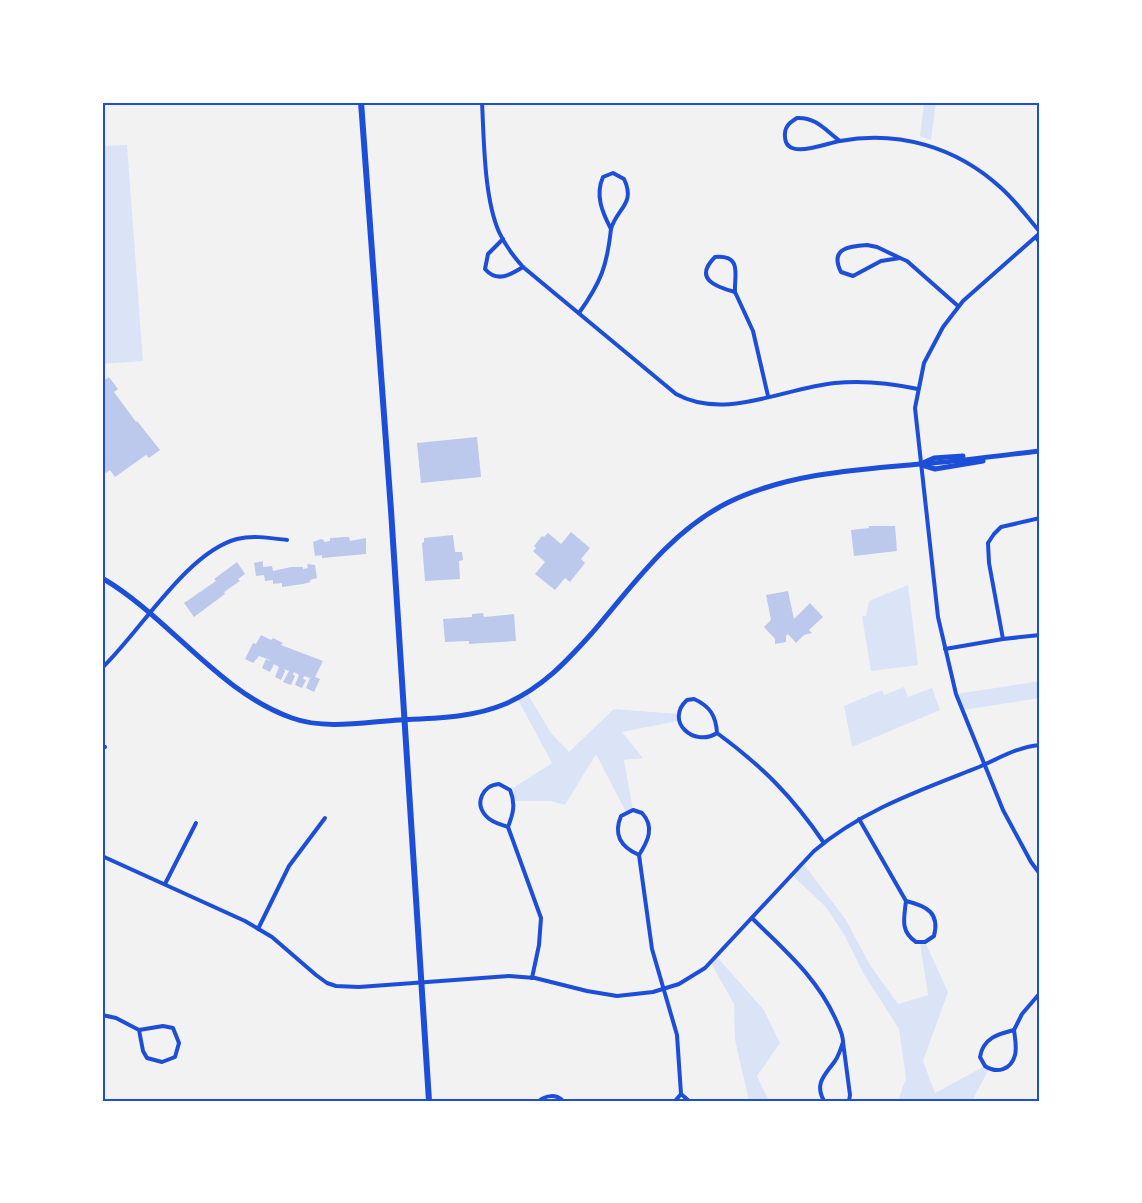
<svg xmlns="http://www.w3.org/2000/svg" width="1142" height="1203" font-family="Helvetica,sans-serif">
  <rect width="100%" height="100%" fill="#f2f2f2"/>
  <!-- green -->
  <g fill="#dbe4f7">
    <path d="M924 102H936L931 140 920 136Z"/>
    <path d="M127 145 143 361 102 364V146Z"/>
    <path d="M908 585 918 665 871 671 862 616H866L869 601Z"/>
    <path d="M1040 681V698L962 710 956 694Z"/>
    <path d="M904 687 908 697 932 688 940 710 852 747 844 706 882 690 884 695Z"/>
    <path d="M527 693 551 733 569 752 614 709 678 714V721L622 732 643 758 624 760 633 810 626 812 596 754 565 805 551 801H514L510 790 552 763 517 698Z"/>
    <path d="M803 863 846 920 870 965 898 1004 928 995 920 943 925 942 948 992 923 1061 935 1093 985 1066 989 1069 972 1101H898L906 1078 899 1029 862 971 845 936 826 907 792 875Z"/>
    <path d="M717 957 764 1010 780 1043 757 1076 769 1101H749L735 1040 734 1004 711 963Z"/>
  </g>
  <!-- building -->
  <g fill="#bdc9ec">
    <path d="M102 375 105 380 109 377 118 389 114 392 136 422 137 421 160 450 149 458 146 455 115 477 110 470 106 473 102 467Z"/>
    <path d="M477 437 481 477 421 483 417 443Z"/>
    <path d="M869 526H895L897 551 854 556 851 530 869 528Z"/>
    <path d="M571 532 590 548 581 559 585 563 570 582 565 578 555 590 535 574 545 562 533 551 536 548 534 546 542 536 544 537 548 533 561 544Z"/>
    <path d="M453 535 455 552H462L463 560 459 561 460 579 425 581 422 543 424 542V538Z"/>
    <path d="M345 537H349L350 541 366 538V554L322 558V555L315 556 313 542 321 539 324 540V542L330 541V538Z"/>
    <path d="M263 561V567L272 566 273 571 291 567H303V569L308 568 307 564 315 565 317 578 310 580V582L303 584 282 587V583L273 584V580L265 581 264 575 256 576 254 563Z"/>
    <path d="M237 562 245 574 238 579 240 581 224 592 225 594 194 617 184 603 216 581 214 579Z"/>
    <path d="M788 591 794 619 810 603 823 617 809 630 812 633 804 635 796 643 788 634 786 636V642L775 644V639L764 627 771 620 766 595Z"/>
    <path d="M483 613 484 617 514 614 516 641 484 643 469 644V641L445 642 443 619 472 617V614Z"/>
    <path d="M261 635 271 640 273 638 283 643 281 645 323 661 315 677 320 679 314 692 306 688 310 678 304 676 303 679 306 680 302 688 295 685 299 675 294 672 293 675 295 676 291 685 283 682 289 671 284 669 285 671 281 680 275 677 279 667 274 664 270 672 262 668 266 659 270 661V660L259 656 253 663 245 659 253 643 256 644Z"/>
  </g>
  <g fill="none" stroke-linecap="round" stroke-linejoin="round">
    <!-- service -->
    <path stroke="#1d4ed8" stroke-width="2" d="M1035 238 1040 244"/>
    <!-- minor -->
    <g stroke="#1d4ed8" stroke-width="4">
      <path d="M482 102C484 140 484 198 499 232 505 245 514 257 523 267L676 394C725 421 784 388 835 383 863 380 890 383 918 389"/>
      <path d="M797 118C816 117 825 130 840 141 826 143 786 161 785 137 784 127 789 123 797 118Z"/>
      <path d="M840 141C898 130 956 147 1000 187 1015 200 1027 217 1040 232"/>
      <path d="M613 173 624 179C636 204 617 208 611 229 602 212 595 195 603 177Z"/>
      <path d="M1040 233 963 301 943 327 924 363 915 408 938 617 956 694 1003 810 1031 862 1040 874"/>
      <path d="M503 239 488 254 485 269C497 283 510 275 523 267"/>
      <path d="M867 245 877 247 900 258 881 261 853 276 841 272C829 248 850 246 867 245Z"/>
      <path d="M715 257C743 255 734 275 735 292 716 287 693 279 715 257Z"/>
      <path d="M900 258 907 261 958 306"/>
      <path d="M735 292 753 331 768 396"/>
      <path d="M579 313C601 282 607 266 611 229"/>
      <path d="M1003 639 989 563 988 543 994 534 1001 527 1040 518"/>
      <path d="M945 649 1003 639 1040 635"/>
      <path d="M102 668C140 632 187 552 237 539 253 535 271 538 287 540"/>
      <path d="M694 699C710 706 716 716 717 733 694 748 664 721 687 700Z"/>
      <path d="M717 733C762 766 792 796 824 843"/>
      <path d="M102 746 105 747"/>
      <path d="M499 784 510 790C516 804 513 814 508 827 500 824 492 823 486 816 474 803 483 785 499 784Z"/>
      <path d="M633 810 642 813C655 827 648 841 639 855 621 847 613 835 621 816Z"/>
      <path d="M859 819 906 901"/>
      <path d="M508 827 541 918 539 945 532 978"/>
      <path d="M639 855 652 949 677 1035 681 1094"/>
      <path d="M102 856 245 921 272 937 316 975 327 983 336 986 359 987 509 976 535 978 587 991 617 996 653 992 679 984 705 968 814 851C862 810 921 790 979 767 1000 758 1017 747 1040 745"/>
      <path d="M165 884 196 823"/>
      <path d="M906 901C927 906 940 913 934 936L925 942H916C900 931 904 919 906 901Z"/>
      <path d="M752 918C784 950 817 977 836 1020 839 1027 843 1034 843 1042"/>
      <path d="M258 929 289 866 325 818"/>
      <path d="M102 1015 116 1018 139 1030 163 1026 173 1028 179 1043 175 1057 162 1062 147 1058 143 1051 139 1030"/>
      <path d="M1014 1030C1015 1038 1017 1047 1015 1055 1011 1070 997 1074 985 1066L980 1057C983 1038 998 1034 1014 1030Z"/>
      <path d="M1014 1030 1022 1014 1040 993"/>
      <path d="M539 1101C546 1095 556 1094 563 1101"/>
      <path d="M675 1101 681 1094 689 1101"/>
      <path d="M824 1101C814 1083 825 1075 835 1061 839 1055 841 1048 843 1042L850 1095 849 1101"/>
    </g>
    <!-- tertiary -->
    <g stroke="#1d4ed8" stroke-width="5">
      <path d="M925 462 934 458 963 456"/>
      <path d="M922 465 935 469 983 461"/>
      <path d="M102 578C169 617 218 692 292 718 325 730 366 722 399 720 435 718 472 718 505 704 542 688 566 662 592 633 633 585 670 532 727 503 789 472 865 469 933 463 969 460 1004 455 1040 451"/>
    </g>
    <!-- secondary -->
    <path stroke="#1d4ed8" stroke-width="6" d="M361 102 391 510 429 1101"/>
  </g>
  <!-- border -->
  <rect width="1142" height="1203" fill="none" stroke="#ffffff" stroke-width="207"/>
  <rect x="104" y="104" width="934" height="996" fill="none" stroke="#1d4ed8" stroke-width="2"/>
</svg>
